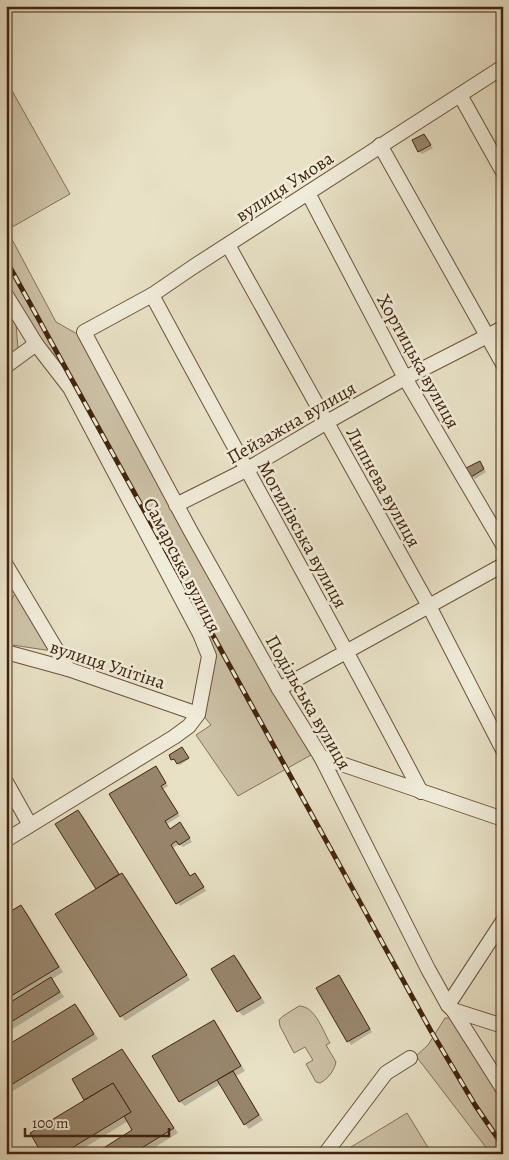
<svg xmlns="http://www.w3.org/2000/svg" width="509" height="1160" font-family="Alegreya,serif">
  <rect width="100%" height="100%" fill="#e8e1c6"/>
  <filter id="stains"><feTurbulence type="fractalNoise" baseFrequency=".004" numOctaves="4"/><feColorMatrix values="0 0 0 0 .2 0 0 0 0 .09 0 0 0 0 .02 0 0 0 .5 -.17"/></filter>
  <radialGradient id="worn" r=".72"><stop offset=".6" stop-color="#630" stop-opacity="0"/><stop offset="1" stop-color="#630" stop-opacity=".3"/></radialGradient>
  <!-- green -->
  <g fill="#ccc1a6" stroke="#867259">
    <path d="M6 80 70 194 7 230 56 322 79 335 311 755 238 796 196 735 211 725 203 715 208 640 6 287Z"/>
    <path d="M6 306 16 324 18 349 6 362V355L9 352 12 341 6 332Z"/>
    <path d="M15 593 52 651 6 644V612Z"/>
    <path d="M299 1006C315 1006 323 1031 330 1043L326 1045 336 1062C334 1071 328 1079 320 1083L316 1082 306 1064 313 1060 305 1047 294 1053 280 1026 279 1020 283 1016Z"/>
    <path d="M445 1018H454L503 1095V1154H491L416 1056 428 1045Z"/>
    <path d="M407 1113 432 1154H355L351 1147Z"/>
  </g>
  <!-- shadow -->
  <g fill="#0003">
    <path d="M424 135 433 148 422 154 419 151Z"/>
    <path d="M482 466 486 472 475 479 472 476Z"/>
    <path d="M183 750 189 759 180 765 176 759H172Z"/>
    <path d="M156 767 168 786 163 789 180 816 167 824 170 830 180 824 192 842 183 847 179 844 173 848 191 877 198 878 206 891 180 906 111 795Z"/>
    <path d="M78 811 83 816 120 875 122 874 127 879 190 980 125 1021 121 1016 98 889Z"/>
    <path d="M21 907 26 911 63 972 52 979 64 997 6 1033V958Z"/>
    <path d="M234 956 239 961 265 1003 243 1016 238 1011 213 969Z"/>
    <path d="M339 976 372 1032 351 1045 318 988Z"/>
    <path d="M75 1005 80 1010 98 1039 8 1094 6 1093V1048Z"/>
    <path d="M213 1021 218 1026 245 1071 236 1076 263 1120 249 1129 245 1124 221 1084 185 1106 180 1102 153 1057Z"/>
    <path d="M122 1051 178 1133 144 1154H97L134 1131 128 1121 74 1154H43L85 1101 73 1080Z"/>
    <path d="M6 1139 15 1154H6Z"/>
  </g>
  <!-- building -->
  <g fill="#98866d" stroke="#41240c">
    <path d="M424 134 431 145 418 152 412 140Z"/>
    <path d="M480 461 484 469 471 477 466 468Z"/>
    <path d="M182 747 189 758 177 764 174 759 171 760 169 755Z"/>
    <path d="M156 766 166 783 161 786 178 813 165 821 170 829 180 822 190 838 179 845 176 841 171 845 190 876 195 873 204 887 176 904 109 794Z"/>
    <path d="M78 810 119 874 96 889 55 824Z"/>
    <path d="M122 873 187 975 120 1017 55 914Z"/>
    <path d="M21 905 59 967 6 999V914Z"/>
    <path d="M234 955 261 998 237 1012 211 969Z"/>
    <path d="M339 975 370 1029 347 1042 316 988Z"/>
    <path d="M51 977 60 992 6 1025V1005Z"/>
    <path d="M75 1004 94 1034 6 1088V1046Z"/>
    <path d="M214 1020 241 1066 179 1102 152 1056Z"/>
    <path d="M122 1049 174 1128 132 1154H94L132 1130 124 1116 131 1112 113 1083 84 1100 72 1079Z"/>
    <path d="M233 1071 259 1115 244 1125 217 1080Z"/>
    <path d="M113 1083 131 1112 62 1154H42L30 1133Z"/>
    <path d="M6 1141 14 1154H6Z"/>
  </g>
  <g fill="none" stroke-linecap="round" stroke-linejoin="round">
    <defs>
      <g id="minor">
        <path d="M503 67 193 267 152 295 84 332 190 530 279 689 321 757 428 969 448 1005 453 1010 503 1089"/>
        <path d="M460 95 503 172"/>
        <path d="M380 145 503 364"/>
        <path d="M308 193 405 378 503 545"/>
        <path d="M228 245 429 606 503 750"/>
        <path d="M6 295 36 344 70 388 200 634 209 656 198 714 189 726 174 737 6 840"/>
        <path d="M152 295C241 461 334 625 421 792"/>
        <path d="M6 366 36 344"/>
        <path d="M176 505 246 470 327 422 405 378 503 328"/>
        <path d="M6 565 68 669"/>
        <path d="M6 652 68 669 198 714"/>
        <path d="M279 689 503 565"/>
        <path d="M321 757 503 819"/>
        <path d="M6 782 30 825"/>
        <path d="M448 1005 503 921"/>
        <path d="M453 1010 503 1026"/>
        <path d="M325 1154 386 1073 410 1058"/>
      </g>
    </defs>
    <!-- minor casing -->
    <use href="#minor" stroke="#6b533a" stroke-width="16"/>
    <!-- minor -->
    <use href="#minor" stroke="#f0ecda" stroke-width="14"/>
    <defs>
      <path id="rail" d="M6 260 431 1031 475 1105 503 1146"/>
    </defs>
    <!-- rail casing -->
    <use href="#rail" stroke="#41240c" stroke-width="5"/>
    <!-- rail -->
    <use href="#rail" stroke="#f0ecda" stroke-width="3" stroke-dasharray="9" stroke-linecap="butt"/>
  </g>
  <g text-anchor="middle" stroke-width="5" stroke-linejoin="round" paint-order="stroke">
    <!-- street labels -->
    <g font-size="19" fill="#41240c" stroke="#f0ecda">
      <text transform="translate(284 186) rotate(-33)" y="7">вулиця Умова</text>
      <text transform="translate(419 361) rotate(61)" y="7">Хортицька вулиця</text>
      <text transform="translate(291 422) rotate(-30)" y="7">Пейзажна вулиця</text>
      <text transform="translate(384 487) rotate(61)" y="7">Липнева вулиця</text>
      <text transform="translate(303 534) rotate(61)" y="7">Могилівська вулиця</text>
      <text transform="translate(183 565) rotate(63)" y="7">Самарська вулиця</text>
      <text transform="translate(108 664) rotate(18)" y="7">вулиця Улітіна</text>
      <text transform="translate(309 702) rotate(60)" y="7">Подільська вулиця</text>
    </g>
  </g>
  <!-- margin -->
  <rect width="509" height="1160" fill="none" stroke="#e8e1c6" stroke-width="25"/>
  <rect x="8" y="8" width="494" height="1145" fill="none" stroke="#41240c" stroke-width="2.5"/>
  <rect x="12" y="12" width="484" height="1135" fill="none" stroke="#41240c"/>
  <!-- scale -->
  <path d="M25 1128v8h144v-8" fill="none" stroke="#41240c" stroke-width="2.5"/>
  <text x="32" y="1128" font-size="15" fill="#41240c" stroke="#f0ecda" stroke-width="4" paint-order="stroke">100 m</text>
  <rect width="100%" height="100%" filter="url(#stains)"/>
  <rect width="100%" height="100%" fill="url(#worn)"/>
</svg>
